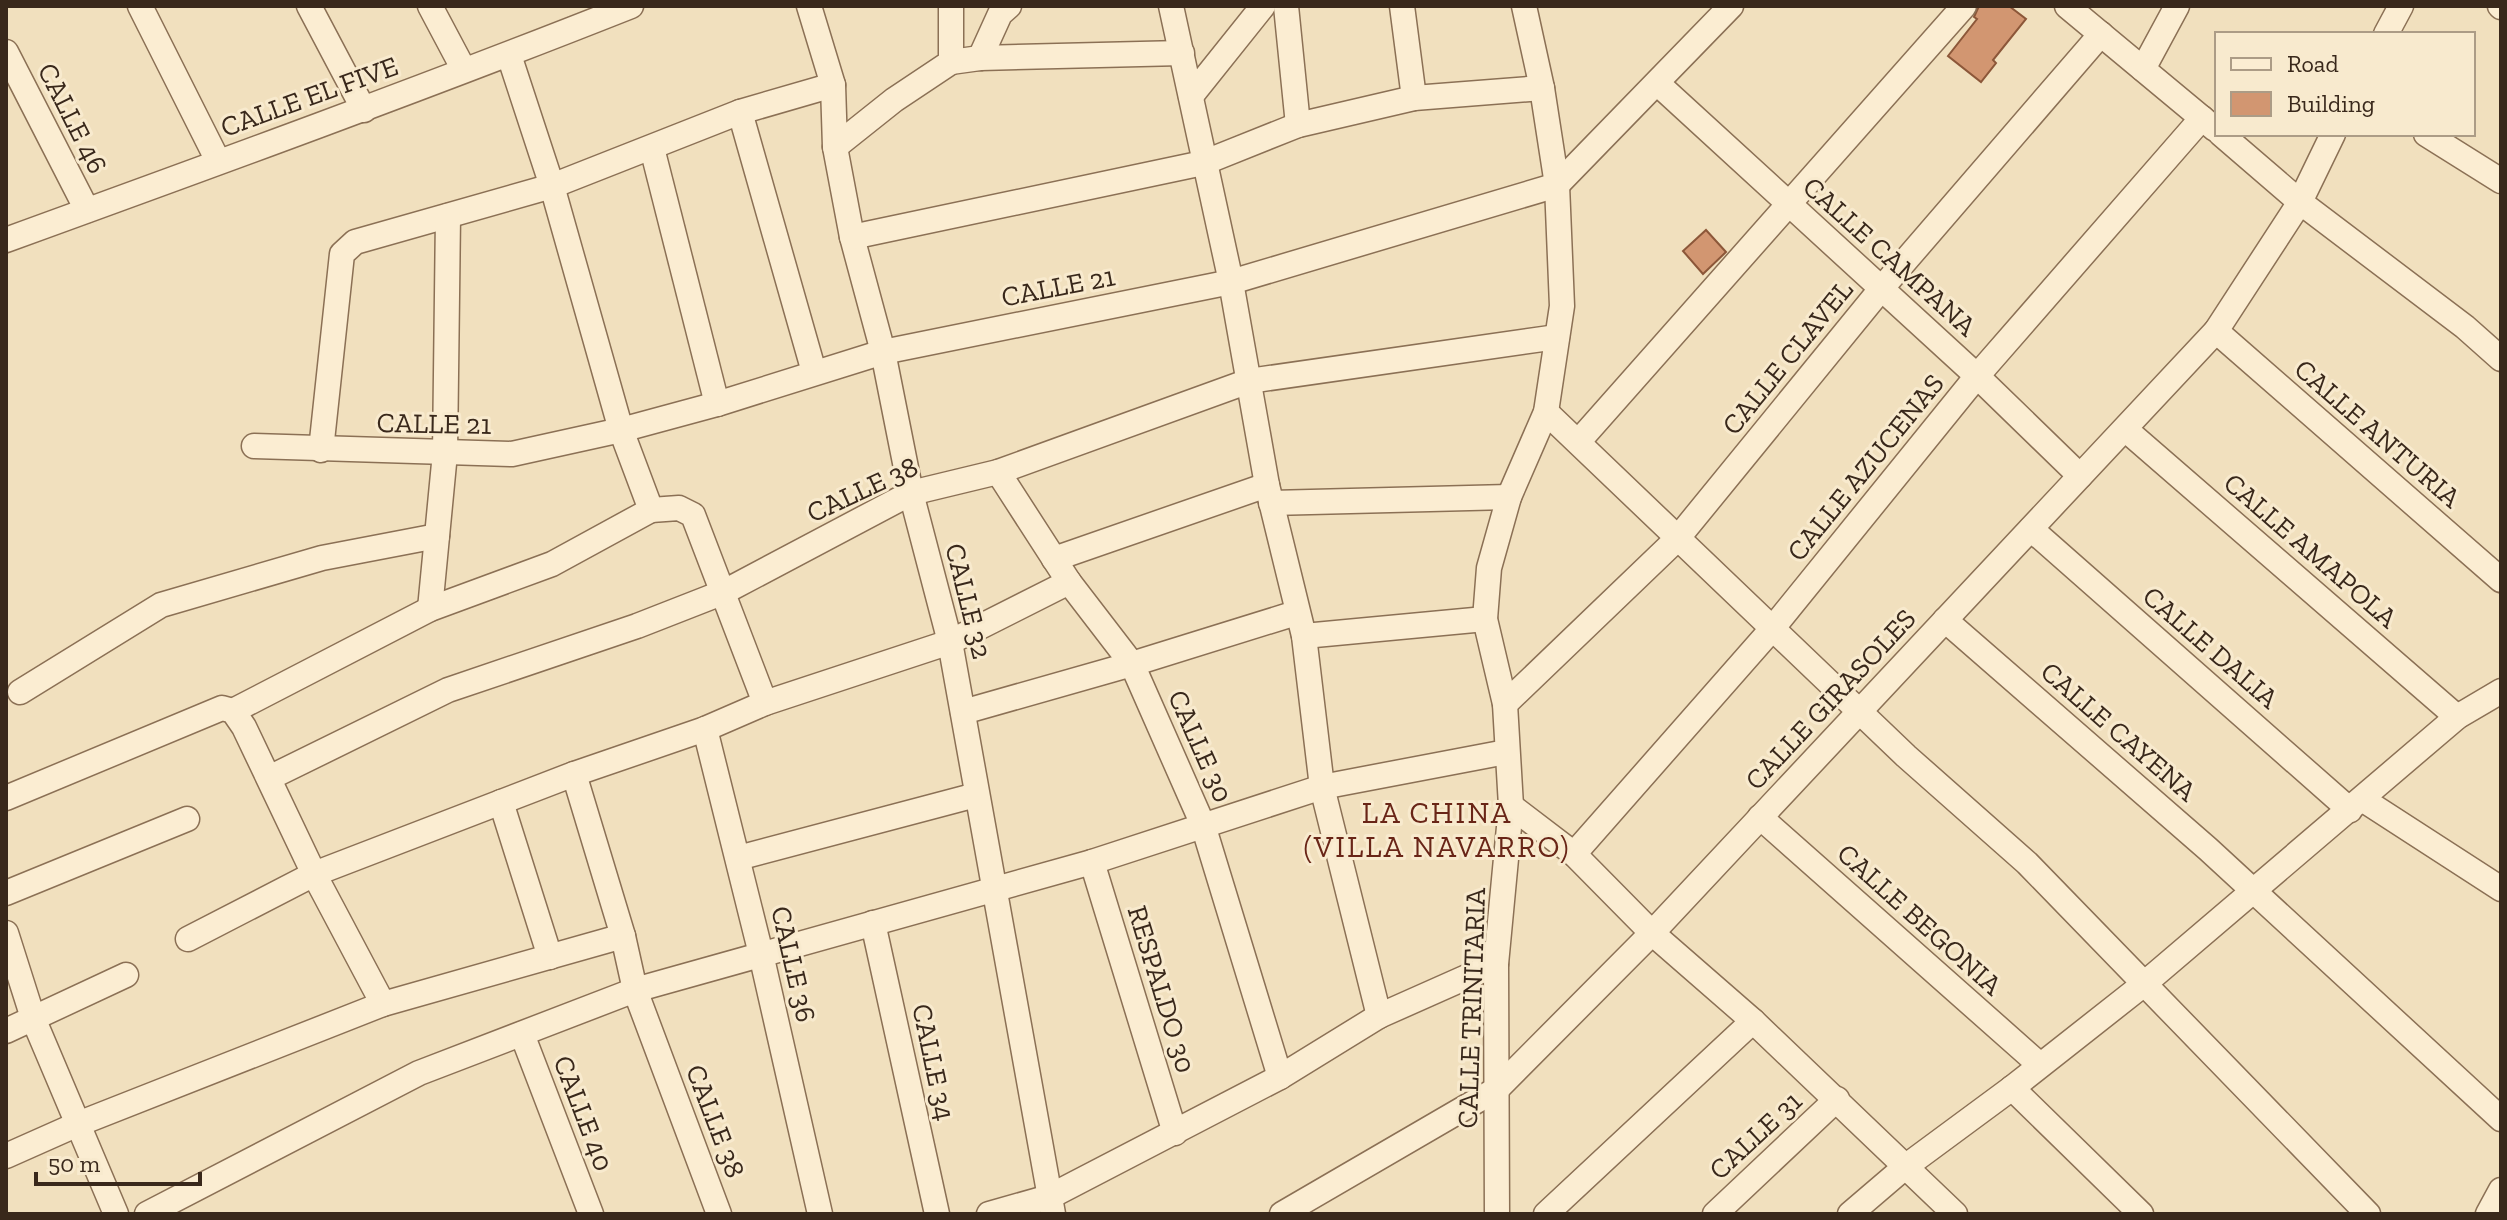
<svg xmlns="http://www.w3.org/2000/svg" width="2507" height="1220" font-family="'Zilla Slab',serif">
  <rect width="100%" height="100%" fill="#f1e0be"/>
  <!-- building -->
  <g fill="#d29671" stroke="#8c5739" stroke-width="2">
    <path d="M1979 6H2009L2026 19 1993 60 1996 63 1981 82 1948 56 1977 19 1974 17Z"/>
    <path d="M1706 230 1726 252 1703 274 1683 251Z"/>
  </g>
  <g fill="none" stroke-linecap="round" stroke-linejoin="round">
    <defs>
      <g id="minor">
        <path d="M140 6 218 161"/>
        <path d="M309 6 364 110"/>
        <path d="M430 6 464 70"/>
        <path d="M809 6 833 85 835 147 852 237 883 352 911 493 950 642 1053 1214"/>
        <path d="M1171 6 1231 282 1267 485 1304 636 1322 787 1379 1016"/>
        <path d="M1286 6 1298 125"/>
        <path d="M1402 6 1414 98"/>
        <path d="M2067 6 2215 129"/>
        <path d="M2500 6 2501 7"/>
        <path d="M2386 34 2401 6"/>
        <path d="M6 52 87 210"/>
        <path d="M509 55 552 186 621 430 651 510 679 508 693 515 765 703"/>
        <path d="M980 58 1000 14 1009 6"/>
        <path d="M951 62 980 58 1182 53"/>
        <path d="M2143 69 2177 6"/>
        <path d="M1657 83 1977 376 2080 476"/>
        <path d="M1191 96 1263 6"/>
        <path d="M2221 134 2300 202 2465 327 2501 359"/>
        <path d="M2426 134 2501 181"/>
        <path d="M835 147 894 100 951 62V6"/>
        <path d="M652 148 717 404"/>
        <path d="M852 237 1203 163 1298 125 1414 98 1542 88"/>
        <path d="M6 240C215 164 424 88 631 6"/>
        <path d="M2216 331 2501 580"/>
        <path d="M814 372 740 112 833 85"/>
        <path d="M1546 412 1906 756 2027 863 2368 1214"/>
        <path d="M2125 429 2457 717"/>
        <path d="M1579 441 1964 6"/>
        <path d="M254 446 512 454 621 430 717 404 883 352 1231 282 1557 185 1731 6"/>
        <path d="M321 450 342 254 355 242 552 186 740 112"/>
        <path d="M998 472 1069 582 1132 664 1203 825 1280 1077"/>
        <path d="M1271 503 1509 497"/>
        <path d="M2031 529 2350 810"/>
        <path d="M1054 559 1267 485"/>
        <path d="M430 609 445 453 448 216"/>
        <path d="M1945 620 2208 849 2501 1119"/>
        <path d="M1304 636 1485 619"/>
        <path d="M20 692 161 605 322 558 437 536"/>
        <path d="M1505 704 1677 539 1881 289 2101 34"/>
        <path d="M233 711 430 609 552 564 651 510"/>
        <path d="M963 712 1132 664 1296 613"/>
        <path d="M705 729 761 954 820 1214"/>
        <path d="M574 774 623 936 635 990 719 1214"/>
        <path d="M269 778 448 690 637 626 724 592 911 493 998 472 1249 381 1557 337"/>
        <path d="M6 798 222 708 233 711 244 727 314 874 383 1004"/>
        <path d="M2362 799 2501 889"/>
        <path d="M501 802 550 957"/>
        <path d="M1511 806 1574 854 1652 933 1753 1021 1955 1214"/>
        <path d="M1760 817 2040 1065"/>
        <path d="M1574 854 1772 629 1977 376 2202 118"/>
        <path d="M738 858 976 795"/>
        <path d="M1092 862 1175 1133"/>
        <path d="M6 893 187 819"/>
        <path d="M873 923 937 1214"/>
        <path d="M6 933 33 1018 116 1214"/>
        <path d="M188 939 314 874 574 774 705 729 765 703 950 642 1069 582"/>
        <path d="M6 1031 126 975"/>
        <path d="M522 1034 591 1214"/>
        <path d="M2012 1088 2141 1214"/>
        <path d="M6 1156 78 1124 383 1004 623 936"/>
        <path d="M147 1214 419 1073 635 990 1092 862 1322 787 1506 752"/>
        <path d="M989 1214 1049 1197 1280 1077 1379 1016 1496 964"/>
        <path d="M1282 1214 1497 1089 1652 933 2216 331 2300 202 2333 134"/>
        <path d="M1497 1214 1496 964 1511 806 1505 704 1485 619 1489 568 1509 497 1546 412 1562 306 1557 185 1542 88 1524 6"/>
        <path d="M1546 1214 1753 1021"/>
        <path d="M1715 1214 1837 1099"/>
        <path d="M1850 1214 1905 1167 2012 1088 2144 984 2457 717 2501 691"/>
        <path d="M2488 1214 2501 1190"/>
      </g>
    </defs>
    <!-- minor casing -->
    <use href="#minor" stroke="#8b7055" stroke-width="27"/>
    <!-- minor -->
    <use href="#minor" stroke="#fbedd2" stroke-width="24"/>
  </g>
  <g text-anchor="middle" stroke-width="6" stroke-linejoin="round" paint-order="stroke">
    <!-- street labels -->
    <g font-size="28" fill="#39281b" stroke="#f8eace">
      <text transform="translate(309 96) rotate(-20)" y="10">CALLE EL FIVE</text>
      <text transform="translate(73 118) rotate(63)" y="10">CALLE 46</text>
      <text transform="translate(1890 256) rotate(42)" y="10">CALLE CAMPANA</text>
      <text transform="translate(1058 286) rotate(-11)" y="10">CALLE 21</text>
      <text transform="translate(1787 357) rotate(-51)" y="10">CALLE CLAVEL</text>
      <text transform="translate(434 423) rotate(1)" y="10">CALLE 21</text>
      <text transform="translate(2378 433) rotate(41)" y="10">CALLE ANTURIA</text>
      <text transform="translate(1865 467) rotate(-51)" y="10">CALLE AZUCENAS</text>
      <text transform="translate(862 489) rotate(-25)" y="10">CALLE 38</text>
      <text transform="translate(2311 550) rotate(41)" y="10">CALLE AMAPOLA</text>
      <text transform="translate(969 601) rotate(76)" y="10">CALLE 32</text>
      <text transform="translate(2211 647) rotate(41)" y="10">CALLE DALIA</text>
      <text transform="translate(1830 699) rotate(-47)" y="10">CALLE GIRASOLES</text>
      <text transform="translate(2119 731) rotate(41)" y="10">CALLE CAYENA</text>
      <text transform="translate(1201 746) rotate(66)" y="10">CALLE 30</text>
      <text transform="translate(1920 919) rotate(42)" y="10">CALLE BEGONIA</text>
      <text transform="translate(794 964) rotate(77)" y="10">CALLE 36</text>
      <text transform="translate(1162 989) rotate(73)" y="10">RESPALDO 30</text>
      <text transform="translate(1471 1008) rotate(-88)" y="10">CALLE TRINITARIA</text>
      <text transform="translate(934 1062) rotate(78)" y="10">CALLE 34</text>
      <text transform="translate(584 1113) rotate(69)" y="10">CALLE 40</text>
      <text transform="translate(716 1121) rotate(69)" y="10">CALLE 38</text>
      <text transform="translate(1755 1135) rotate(-43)" y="10">CALLE 31</text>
    </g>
    <!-- neighbourhood labels -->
    <g font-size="30" letter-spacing="2" fill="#692517" stroke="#f8eace">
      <text x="1437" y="823">LA CHINA<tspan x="1437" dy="34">(VILLA NAVARRO)</tspan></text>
    </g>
  </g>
  <!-- border -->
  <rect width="2507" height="1220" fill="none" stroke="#39281b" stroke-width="16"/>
  <!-- legend -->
  <rect x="2215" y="32" width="260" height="104" fill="#f8eace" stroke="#ac9c86" stroke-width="2"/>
  <rect x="2231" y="58" width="40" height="12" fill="#fbedd2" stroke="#ac9c86" stroke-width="2"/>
  <text x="2287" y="72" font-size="24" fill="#39281b">Road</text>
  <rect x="2231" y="92" width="40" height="24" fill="#d29671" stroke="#ac9c86" stroke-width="2"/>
  <text x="2287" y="112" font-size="24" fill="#39281b">Building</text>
  <!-- scale -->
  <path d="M36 1172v12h164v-12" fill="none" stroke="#39281b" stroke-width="4"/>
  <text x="48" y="1172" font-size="24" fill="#39281b" stroke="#f8eace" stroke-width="6" paint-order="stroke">50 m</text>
</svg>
